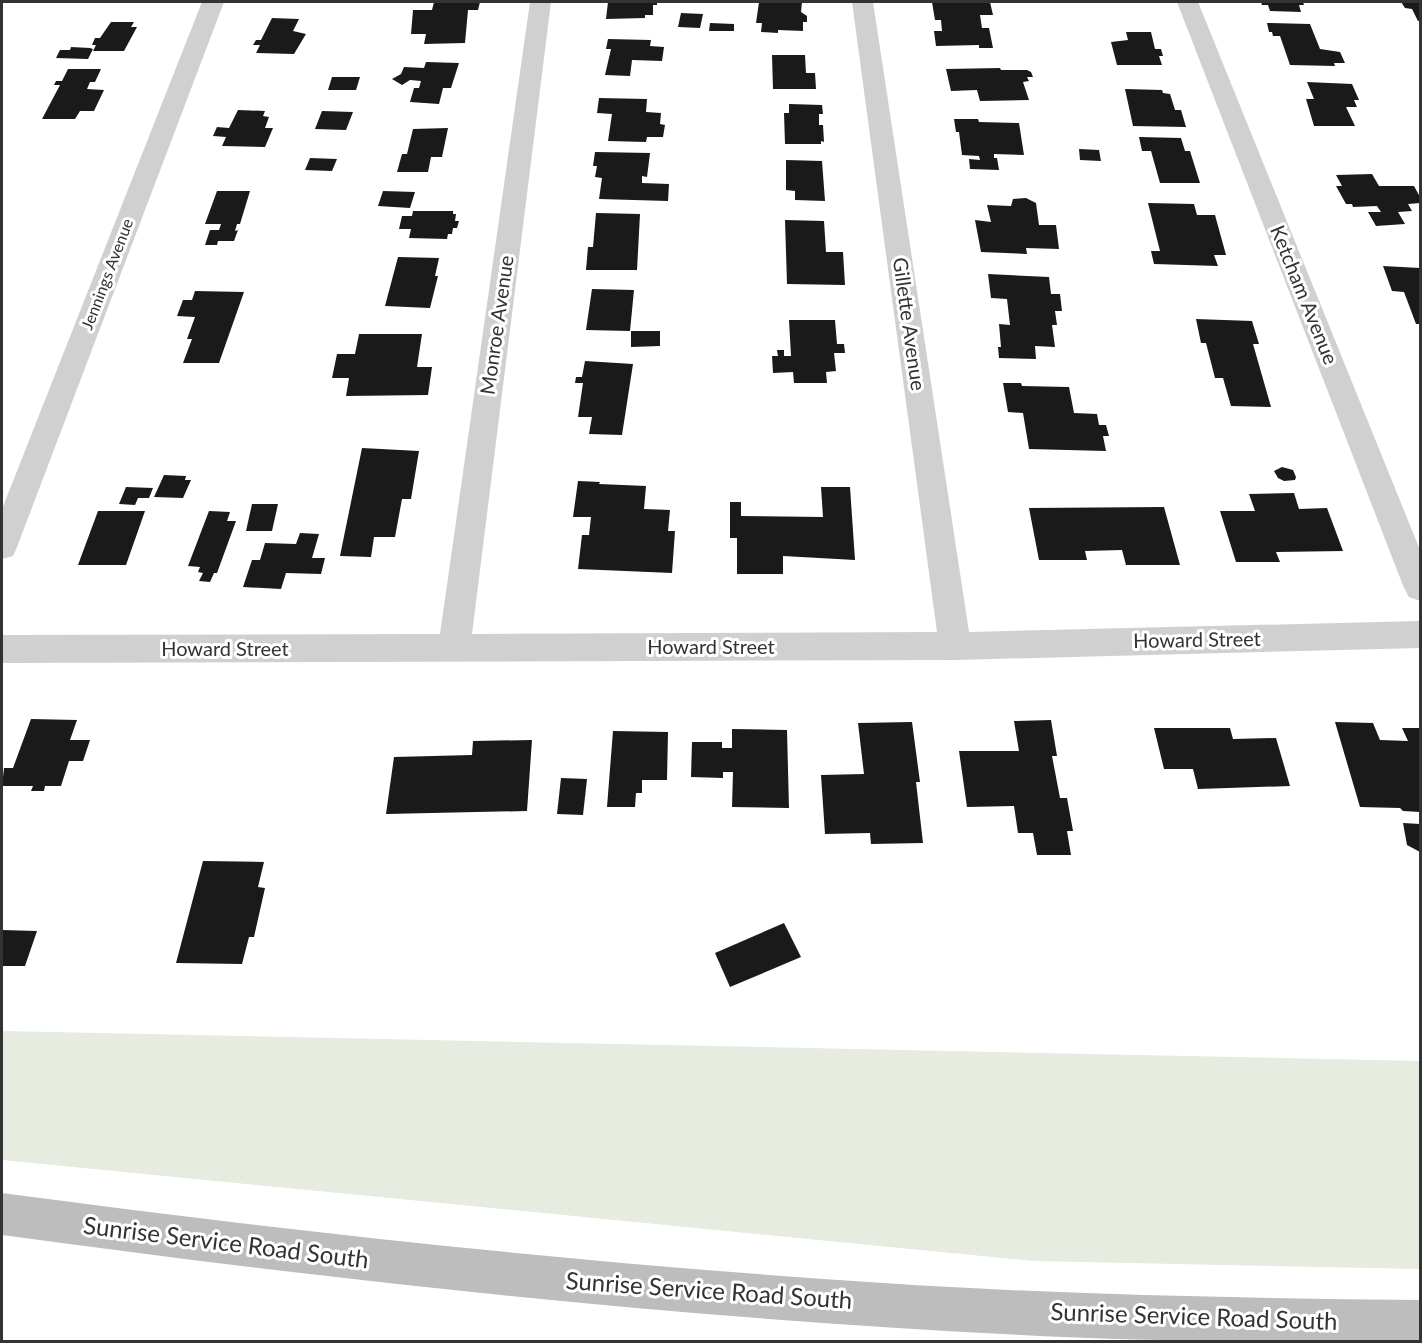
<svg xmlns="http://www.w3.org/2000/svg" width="1422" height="1343" font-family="Lato,sans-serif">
  <rect width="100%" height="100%" fill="#fff"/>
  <!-- green -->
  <path fill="#e6ecdf" d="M2 1031 1420 1061V1269L1033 1261 2 1160Z"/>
  <!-- building -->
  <g fill="#1a1a1a">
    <path d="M434 2H480L478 10H468L465 43 424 44 426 34H411L413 10H432Z"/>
    <path d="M608 2H657V5H653V15H645V18L606 19Z"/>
    <path d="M759 2H802L801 12 807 16V22H803V31L778 30V33L761 32 762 23H756Z"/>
    <path d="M932 2H990L993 15H980L982 28H989L993 48H979V45L936 46 934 31H942L941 20H935Z"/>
    <path d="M1261 2H1303L1304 5H1299L1301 12 1270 11 1268 5H1262Z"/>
    <path d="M1401 2H1420V21H1418L1412 9 1405 8Z"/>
    <path d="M681 13 703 14 700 28 678 27Z"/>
    <path d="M272 18 299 19 293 31 306 34 294 54 256 53 260 45H253L256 40H261Z"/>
    <path d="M111 22H134L131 27H137L124 51H93L96 45H92L95 38H100Z"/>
    <path d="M710 23 734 24V31H709Z"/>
    <path d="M1267 23 1310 24 1320 49 1340 52 1345 63H1334L1335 66 1290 65 1280 36H1273L1272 32H1269Z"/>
    <path d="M1126 32H1151L1155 49H1161L1163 56H1159L1162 65H1117L1111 42 1128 40Z"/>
    <path d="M608 39 651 40 650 46 664 47 662 61 632 60 630 76 605 75 611 49H606Z"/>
    <path d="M71 47 90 48 93 49 88 59 56 58 60 50H70Z"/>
    <path d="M772 55H805L806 73H815L816 89H773Z"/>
    <path d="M426 62 459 63 451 88H443L439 104 410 102 414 88H419L421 81 410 80 402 85 392 79 401 74 404 67 424 68Z"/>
    <path d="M1000 68 1001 70H1027L1031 72 1033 77H1027L1029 81 1023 82 1029 100 980 101 977 90 951 91 946 69Z"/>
    <path d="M68 69H101L95 82H90L87 89 104 90 94 111H80L75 119H42L60 85H54L56 81H62Z"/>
    <path d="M332 77H360L356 90H328Z"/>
    <path d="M1307 82 1352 84 1359 100H1354L1357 107H1346L1355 126H1314L1306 99H1314Z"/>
    <path d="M1125 89 1162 90 1163 93 1170 94 1175 110H1181L1186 127 1133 126Z"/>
    <path d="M599 98 647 99 646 112 661 113 660 124 665 125 663 137H647L646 142 608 141 612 114 597 113Z"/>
    <path d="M789 104 822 105 823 114H819V125H823L824 142 821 141V144H785L784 113H789Z"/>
    <path d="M238 110 265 111 263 116 269 117 265 128H273L265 147 222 146 226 137 213 136 217 127 229 128Z"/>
    <path d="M322 111 353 112 346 130 315 129Z"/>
    <path d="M954 119H978L979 122 1019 123 1024 155 994 154V158H997L999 170 970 169 969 159 980 160 979 156 962 155 959 132H956Z"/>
    <path d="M448 128 442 157H431L428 172H397L402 154H407L413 129Z"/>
    <path d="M1139 137 1181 138 1185 151H1190L1200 183H1160L1151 151H1142Z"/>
    <path d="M1079 149 1099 150 1101 161 1080 160Z"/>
    <path d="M595 152 650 153 647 177 642 176V183L669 184 668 201 599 199 602 178 595 177 597 166H593Z"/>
    <path d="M310 158 337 159 332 171 305 170Z"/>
    <path d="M786 160 822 161 825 201 795 200V191L786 190Z"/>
    <path d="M1372 174 1379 186H1414L1420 197V203L1408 204 1412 211 1398 212 1405 224 1376 226 1368 212H1381L1377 206 1353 207 1352 204H1346L1336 186H1342L1336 175Z"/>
    <path d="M217 191H250L240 224H237L235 231 238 230 234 241H218L217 245H205L210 230H219L221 224H205Z"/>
    <path d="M383 191 415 192 410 208 378 206Z"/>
    <path d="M1026 198 1036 203 1039 225H1056L1059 249 1026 248 1027 254 981 252 975 220 991 222 987 205 1011 206 1013 199Z"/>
    <path d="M1148 203 1194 204 1197 215H1215L1226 255H1214L1218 266 1154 264 1151 251H1160Z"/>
    <path d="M413 211H453V214H456L455 221H459L457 228H453L452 234H448L447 239 409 238 411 229H399L402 216H412Z"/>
    <path d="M596 213 640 214 637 270H586L588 247H593Z"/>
    <path d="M785 220 824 221 826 252H843L845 285 787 284Z"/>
    <path d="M398 257 439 258 435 276H438L430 308 385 306Z"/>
    <path d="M1383 266 1420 268V324H1416L1404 292 1392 291Z"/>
    <path d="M988 274 1049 277 1051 294H1060L1062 311H1055L1057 325H1052L1055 347 1035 346 1036 359 999 358 998 347H1001L999 324 1010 325 1007 299 991 298Z"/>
    <path d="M592 289 634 290 630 331 586 330Z"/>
    <path d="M195 291 244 292 219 363H183L192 339H187L195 317 177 316 183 300H192Z"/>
    <path d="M1196 319 1252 321 1259 344H1253L1271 407 1231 406 1223 378H1215L1206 343H1201Z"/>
    <path d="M789 320H835L837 344H844L845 353H834L836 371 826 372 827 383H794L793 372 773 373 772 356H778L777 350H784V356H791Z"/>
    <path d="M631 331H660V346L631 347Z"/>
    <path d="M359 334H422L417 367H432L428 395 346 396 349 378H332L337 354H355Z"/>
    <path d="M585 361 633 364 622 435 589 434 592 417H578L583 383H575L576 377H582Z"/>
    <path d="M1003 383H1021L1022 386 1069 387 1074 413 1097 414 1099 425H1106L1109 436H1103L1106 451 1029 449 1023 413 1008 412Z"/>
    <path d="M362 448 419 451 411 499H402L395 537H374L371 557 340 556Z"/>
    <path d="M1282 467 1293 470 1296 477 1295 480 1284 481 1278 478 1274 471Z"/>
    <path d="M164 475 186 476 185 480H191L183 498 154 497Z"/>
    <path d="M578 481 600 482 599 484 646 486 644 509 670 510 668 531H675L672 573 578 569 582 535H589L591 517H573Z"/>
    <path d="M126 487 153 488 149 498H138L135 505 119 504Z"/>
    <path d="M821 487H850L855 560 783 556V574H737V538H730V502H741V516L823 517Z"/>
    <path d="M1294 493 1299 509 1327 508 1343 551 1276 552 1280 562H1236L1220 511H1255L1249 494Z"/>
    <path d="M252 504H278L272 531H246Z"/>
    <path d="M1164 507 1180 565H1126L1122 550 1085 551 1087 560H1039L1029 508Z"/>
    <path d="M98 511H145L126 565H78Z"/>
    <path d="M209 511 230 512 227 521H236L217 573H214L210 582 199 581 203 573 198 572 200 567 188 566Z"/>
    <path d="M300 533 319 534 312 558H325L321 574 286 573 281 589 243 587 252 560H260L265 543 296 544Z"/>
    <path d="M31 719 77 720 70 740H90L83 761H69L61 786H45L44 791H31L33 786H2L4 768H13Z"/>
    <path d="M1051 720 1057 756H1052L1060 798H1067L1073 831H1067L1071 855H1037L1033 833H1018L1014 806 967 807 959 751H1019L1014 721Z"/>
    <path d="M912 722 920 782H916L923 843 871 844 870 833 825 834 821 775 864 774 858 723Z"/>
    <path d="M1335 722 1373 723 1380 740 1408 741 1402 728H1420V812L1403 811 1400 808 1360 807Z"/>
    <path d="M1154 728H1230L1233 739 1276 738 1290 786 1198 789 1193 769H1164Z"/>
    <path d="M732 729 787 730 789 808 732 807 733 772H723V778L691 777 692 742H722V748H732Z"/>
    <path d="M613 731 668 732 667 780H642V793H636L635 807H607Z"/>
    <path d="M532 740 527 811 386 814 394 757 472 755 473 741Z"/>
    <path d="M561 778 587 779 583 815 557 814Z"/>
    <path d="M1403 823 1420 824V852L1407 845Z"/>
    <path d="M203 861 264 862 258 887 265 888 254 937H249L242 964 176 963Z"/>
    <path d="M784 923 801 957 730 987 715 953Z"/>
    <path d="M2 930 37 931 25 966H2Z"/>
  </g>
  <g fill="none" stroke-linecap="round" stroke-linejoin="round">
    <!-- street -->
    <g fill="#d0d0d0" fill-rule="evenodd">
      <path d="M202 2H224L17 547 13 556 2 559V509Z"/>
      <path d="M530 2H551L472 634 937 632 852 2H873L969 632 1420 621V648L955 660 2 663V635L440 634Z"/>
      <path d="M1177 2H1198L1420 550V601L1409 597 1404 588Z"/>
    </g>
    <!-- secondary -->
    <path fill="#bdbdbd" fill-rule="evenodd" d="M2 1193C295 1232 589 1264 884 1283 1062 1295 1241 1298 1420 1300V1342C1301 1342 1182 1342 1063 1337 707 1321 354 1283 2 1235Z"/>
  </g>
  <g text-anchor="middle" stroke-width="6" stroke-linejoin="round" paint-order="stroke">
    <!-- far-street labels -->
    <g font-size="16" fill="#333" stroke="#fff">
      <text transform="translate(107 274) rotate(-69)" y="6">Jennings Avenue</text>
    </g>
    <!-- street labels -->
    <g font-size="20" fill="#333" stroke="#fff">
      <text transform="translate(1304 295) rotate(68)" y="7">Ketcham Avenue</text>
      <text transform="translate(909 324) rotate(82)" y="7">Gillette Avenue</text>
      <text transform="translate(497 325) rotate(-82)" y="7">Monroe Avenue</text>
      <text transform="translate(1197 640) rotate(-1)" y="7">Howard Street</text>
      <text x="711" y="654">Howard Street</text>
      <text x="225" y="656">Howard Street</text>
    </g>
    <!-- near-street labels -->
    <g font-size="24" fill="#333" stroke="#fff">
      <text transform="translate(226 1243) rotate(7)" y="8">Sunrise Service Road South</text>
      <text transform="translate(709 1291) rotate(4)" y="8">Sunrise Service Road South</text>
      <text transform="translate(1194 1317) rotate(2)" y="8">Sunrise Service Road South</text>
    </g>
  </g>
  <!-- border -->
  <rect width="1422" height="1343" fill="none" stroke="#333333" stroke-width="6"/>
</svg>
